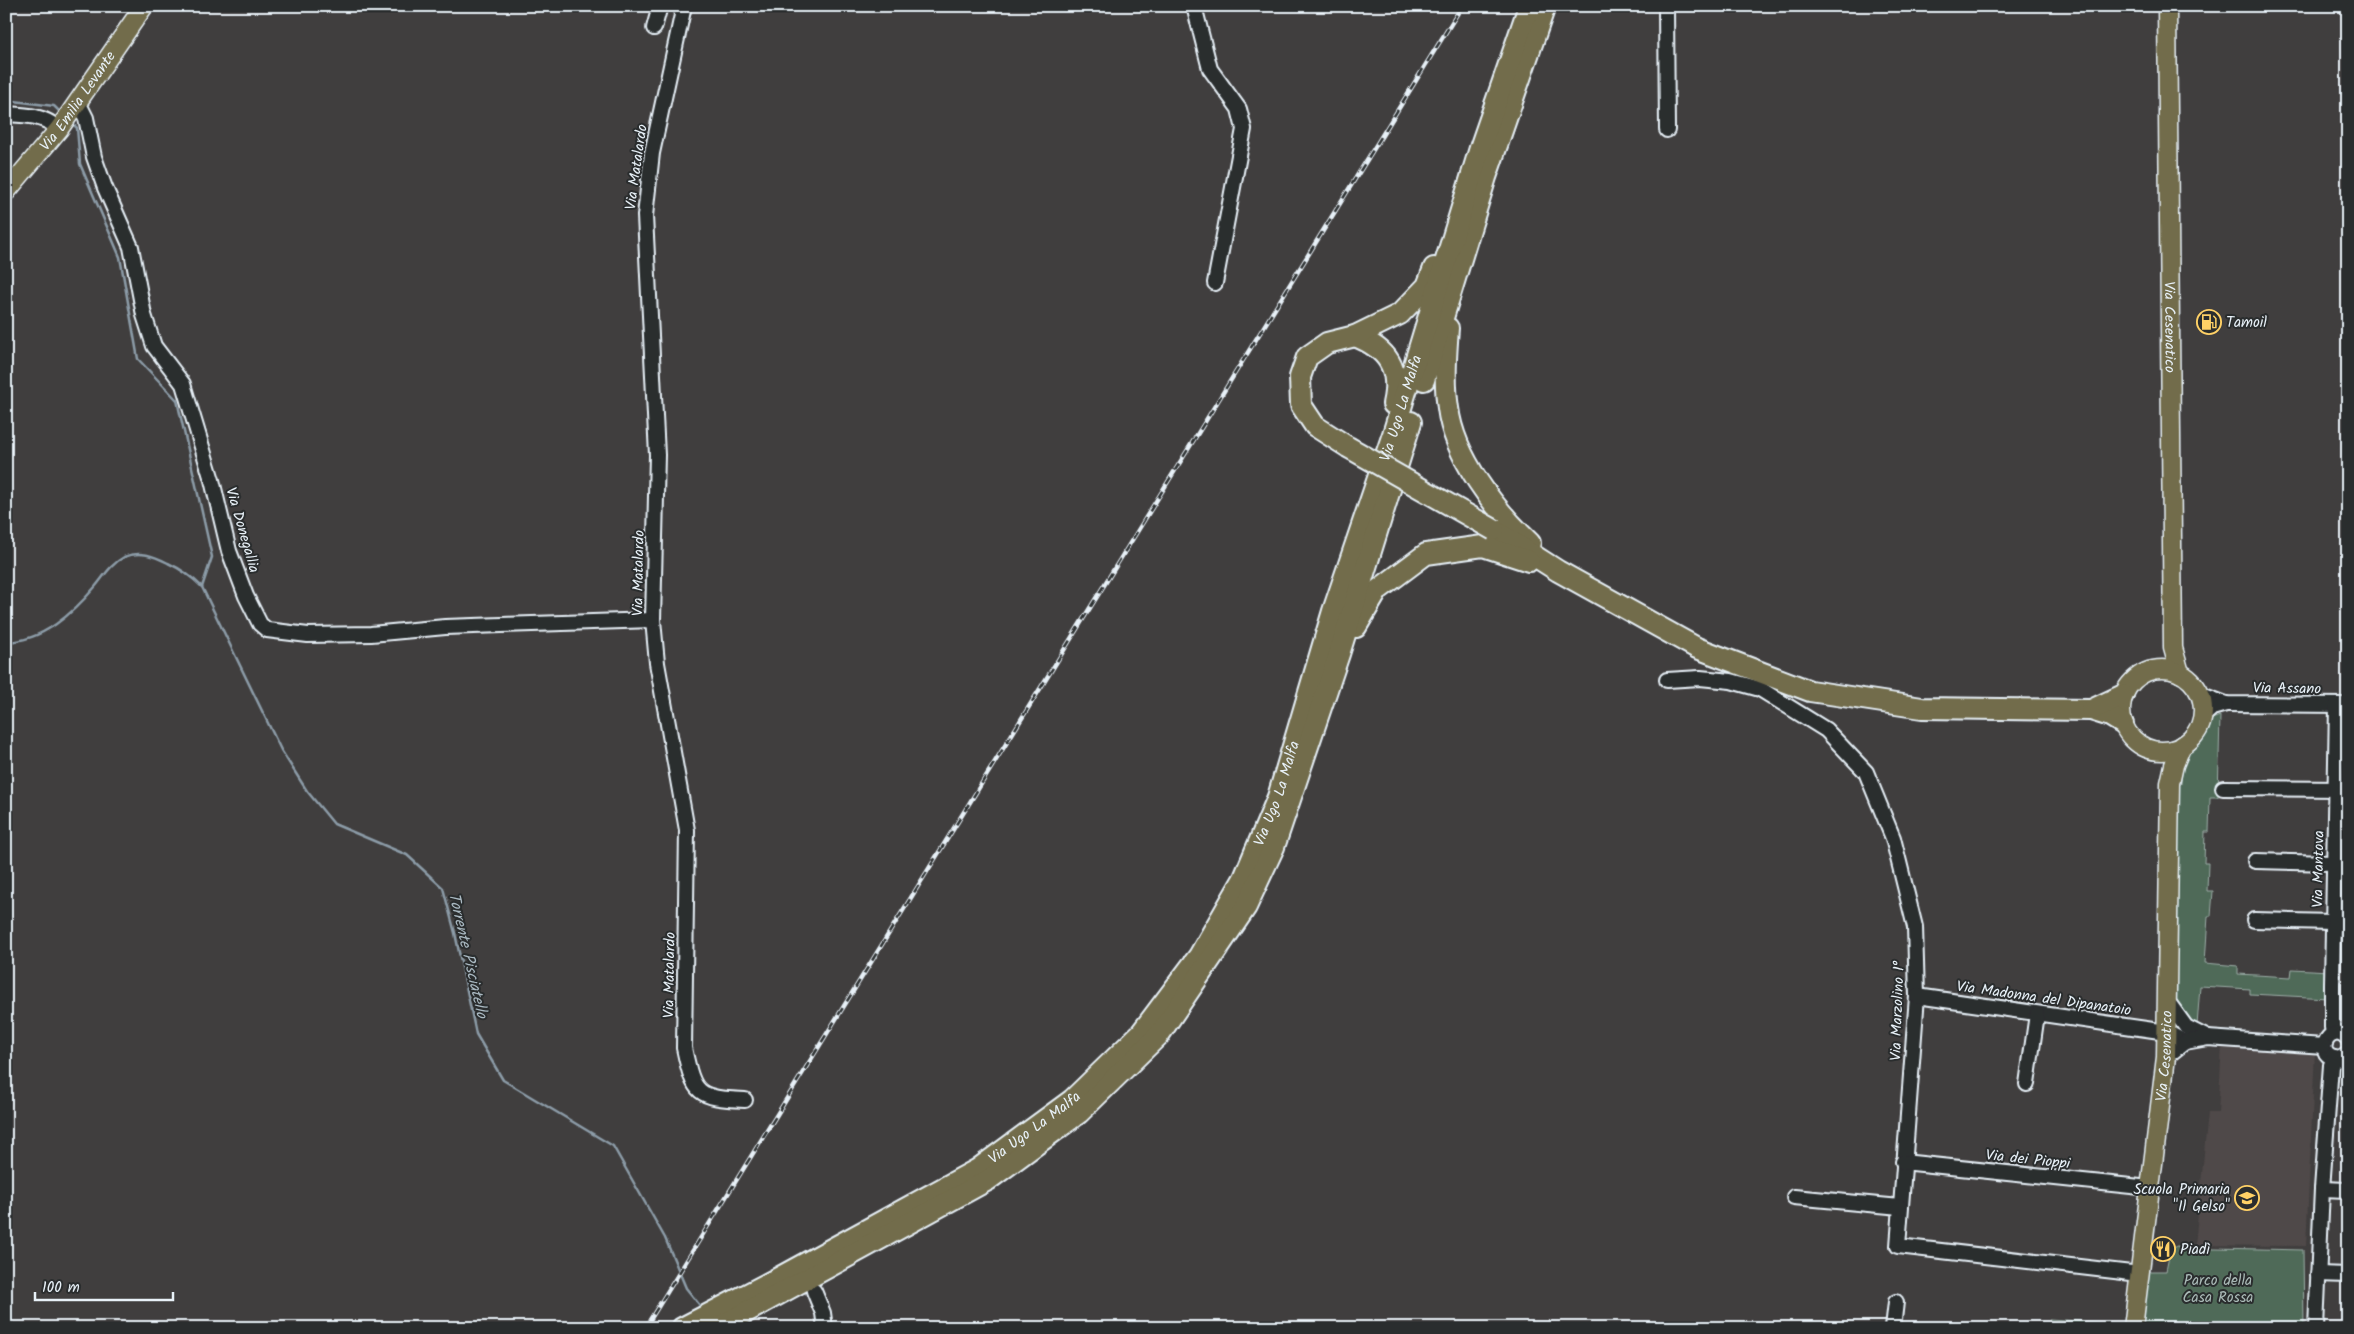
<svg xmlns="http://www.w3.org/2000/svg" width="2354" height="1334" font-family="Kalam,sans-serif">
  <rect width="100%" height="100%" fill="#403e3e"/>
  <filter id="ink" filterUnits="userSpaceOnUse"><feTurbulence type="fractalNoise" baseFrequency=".02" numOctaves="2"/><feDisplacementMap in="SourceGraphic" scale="10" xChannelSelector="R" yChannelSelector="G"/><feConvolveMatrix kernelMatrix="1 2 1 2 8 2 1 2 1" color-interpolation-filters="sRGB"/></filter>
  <g filter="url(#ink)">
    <!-- built -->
    <path fill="#4f4949" d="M2222 1045 2315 1050 2306 1246 2195 1245 2208 1113H2218Z"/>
    <!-- green -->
    <g fill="#506a58" stroke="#9caea8">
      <path d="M2220 716 2218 797H2210L2209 832H2205L2204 863H2208L2207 891H2213L2211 916H2208L2205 963 2238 966V974L2291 977 2292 969 2329 971 2328 998 2250 994V989L2200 986 2197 1026 2185 1014 2175 999 2176 787 2181 784C2182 773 2182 762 2189 753 2199 739 2208 739 2209 720Z"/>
      <path d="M2171 1247 2303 1250 2304 1328H2141L2148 1271H2166Z"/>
      <path d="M2050 1319 2120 1324 2119 1328H2050Z"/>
    </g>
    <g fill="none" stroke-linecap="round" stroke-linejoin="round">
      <!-- stream -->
      <g stroke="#8c9ca8" stroke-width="2.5">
        <path d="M6 100 54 106 61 113"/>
        <path d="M71 122 77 128 80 164 120 257 138 359 177 400 212 557 202 587"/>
        <path d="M6 642C43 641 72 614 95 587 104 576 111 564 124 557 140 550 154 556 168 563 181 569 192 577 202 587L281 750 307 791 334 824 407 855 443 888 455 933 476 1034 503 1080 613 1146 665 1238 686 1288 702 1308"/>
      </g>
      <defs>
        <g id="minor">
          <path d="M684 6 652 153 645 216 657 455 653 620 657 663 687 830 684 1048C694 1095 697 1098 745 1100"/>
          <path d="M1194 6 1210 69 1239 109 1244 129 1215 283"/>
          <path d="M1666 6 1667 130"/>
          <path d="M654 28 660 6"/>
          <path d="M78 102 86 118 94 157 105 188 131 247 144 315 154 346 183 384 212 480 229 551 246 596 260 624 267 630 308 635 371 634 445 627 653 620"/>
          <path d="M6 114C26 115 43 115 59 129"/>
          <path d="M1667 680 1700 678 1731 681 1760 689 1826 730 1866 772 1893 838 1915 927 1917 996 1898 1246 2140 1274"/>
          <path d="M2199 694 2226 704 2348 705"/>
          <path d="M2202 717 2212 708 2226 704"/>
          <path d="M2223 788 2348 789"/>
          <path d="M2255 861 2334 863"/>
          <path d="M2254 920 2333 922"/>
          <path d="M1917 996 2167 1032 2185 1042"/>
          <path d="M2168 1002 2186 1027 2208 1038"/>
          <path d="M2333 1034 2332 1027V985L2337 705"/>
          <path d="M2348 1040C2331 1020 2313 1053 2334 1058 2340 1060 2344 1057 2348 1053"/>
          <path d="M2166 1057 2185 1042 2208 1038 2324 1046"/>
          <path d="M2027 1084 2037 1014"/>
          <path d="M1903 1162 2150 1188"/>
          <path d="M2322 1189 2348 1190"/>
          <path d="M1794 1197 1900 1207"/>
          <path d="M2318 1274 2348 1275"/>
          <path d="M814 1291 823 1313 825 1328"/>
          <path d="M1893 1328 1896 1302"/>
          <path d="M2316 1328 2322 1189 2331 1065 2334 1058"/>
        </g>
        <g id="major">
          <path id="s1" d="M2167 6 2173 648 2180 673"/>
          <path id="s2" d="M6 192 59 129 144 6"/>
          <circle cx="2162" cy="710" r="41"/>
          <path id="s3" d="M2133 1328 2166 1057 2170 783 2174 765 2182 745"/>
        </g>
        <g id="highway">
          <path d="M1448 328C1446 354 1444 382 1448 408 1454 457 1495 510 1530 543"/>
          <path d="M1355 336C1388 349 1401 369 1393 404"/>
          <path d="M1424 380 1486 177 1545 6"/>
          <path d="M1348 447 1315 426 1301 405 1300 377 1307 357 1327 343 1355 336 1400 314 1427 286 1434 268"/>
          <path d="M1494 530 1558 571 1697 648 1810 691 1922 708 2091 710 2110 716 2123 724"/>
          <path d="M1356 627 1378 590 1426 554 1483 546 1529 561"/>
          <path d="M2091 710 2123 695"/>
          <path id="s4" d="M682 1328 780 1277 978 1169 1072 1100 1141 1033 1199 956 1244 878 1278 797 1333 611 1393 434 1480 148 1529 6"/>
          <path d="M717 1328 988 1180 1079 1113 1159 1035 1246 907 1274 847 1339 654 1411 422"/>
        </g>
      </defs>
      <!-- minor casing -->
      <use href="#minor" stroke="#e8f1f8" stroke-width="18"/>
      <!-- major casing -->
      <use href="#major" stroke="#e8f1f8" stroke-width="21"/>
      <!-- highway casing -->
      <use href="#highway" stroke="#e8f1f8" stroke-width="24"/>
      <!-- minor -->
      <use href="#minor" stroke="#2a2d2e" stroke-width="14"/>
      <!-- major -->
      <use href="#major" stroke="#726c4b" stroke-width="18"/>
      <!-- highway -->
      <use href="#highway" stroke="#726c4b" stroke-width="20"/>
      <defs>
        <path id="rail" d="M645 1328 1462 6"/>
      </defs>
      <!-- rail casing -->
      <use href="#rail" stroke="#e8f1f8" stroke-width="4.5"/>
      <!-- rail -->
      <use href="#rail" stroke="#2a2d2e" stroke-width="2.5" stroke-dasharray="8" stroke-linecap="butt"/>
      <defs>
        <path id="highway-bridge" d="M1348 447 1494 530"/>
      </defs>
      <!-- highway-bridge casing -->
      <use href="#highway-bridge" stroke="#e8f1f8" stroke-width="24" stroke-linecap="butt"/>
      <!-- highway-bridge -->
      <use href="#highway-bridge" stroke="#726c4b" stroke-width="20"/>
    </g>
  </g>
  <!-- icons -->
  <defs>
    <symbol id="fuel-ring" viewBox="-11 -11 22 22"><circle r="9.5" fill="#2a2d2e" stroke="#ffd166" stroke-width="1.5"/><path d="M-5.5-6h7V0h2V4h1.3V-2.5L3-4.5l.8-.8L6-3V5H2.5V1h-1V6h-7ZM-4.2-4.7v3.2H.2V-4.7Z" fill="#ffd166"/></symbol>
    <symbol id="school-ring" viewBox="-11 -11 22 22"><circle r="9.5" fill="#2a2d2e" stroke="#ffd166" stroke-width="1.5"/><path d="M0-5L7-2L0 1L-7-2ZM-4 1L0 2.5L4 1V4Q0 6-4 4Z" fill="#ffd166"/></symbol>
    <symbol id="restaurant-ring" viewBox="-11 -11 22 22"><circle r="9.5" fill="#2a2d2e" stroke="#ffd166" stroke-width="1.5"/><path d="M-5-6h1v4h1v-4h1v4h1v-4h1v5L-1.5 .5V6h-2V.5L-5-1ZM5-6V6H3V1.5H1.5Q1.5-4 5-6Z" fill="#ffd166"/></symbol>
  </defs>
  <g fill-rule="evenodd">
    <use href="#fuel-ring" x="2195" y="308" width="28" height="28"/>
    <use href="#school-ring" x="2233" y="1184" width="28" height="28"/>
    <use href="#restaurant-ring" x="2149" y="1235" width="28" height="28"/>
  </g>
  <g text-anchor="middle" stroke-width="4" stroke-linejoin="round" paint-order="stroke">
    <!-- street labels -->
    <g font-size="15" fill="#e8f1f8" stroke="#2a2d2e">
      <text dy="5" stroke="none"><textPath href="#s2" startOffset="116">Via Emilia Levante</textPath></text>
      <text transform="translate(636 167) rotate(-82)" y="5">Via Matalardo</text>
      <text dy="5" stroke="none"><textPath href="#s1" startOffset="321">Via Cesenatico</textPath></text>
      <text dy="5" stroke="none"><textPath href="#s4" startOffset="1231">Via Ugo La Malfa</textPath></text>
      <text transform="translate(243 530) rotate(74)" y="5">Via Donegallia</text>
      <text transform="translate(638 573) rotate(-89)" y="5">Via Matalardo</text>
      <text transform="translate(2287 688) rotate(1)" y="5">Via Assano</text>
      <text dy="5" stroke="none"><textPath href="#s4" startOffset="826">Via Ugo La Malfa</textPath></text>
      <text transform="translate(2318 869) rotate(-89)" y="5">Via Mantova</text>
      <text transform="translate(669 975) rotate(-89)" y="5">Via Matalardo</text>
      <text transform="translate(2044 998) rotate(8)" y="5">Via Madonna del Dipanatoio</text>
      <text transform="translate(1897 1011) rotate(-88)" y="5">Via Marzolino 1°</text>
      <text dy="5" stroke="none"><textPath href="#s3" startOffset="274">Via Cesenatico</textPath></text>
      <text dy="5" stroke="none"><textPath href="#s4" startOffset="406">Via Ugo La Malfa</textPath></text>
      <text transform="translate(2028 1159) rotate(6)" y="5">Via dei Pioppi</text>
    </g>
    <!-- poi labels -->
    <g font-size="15" fill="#e8f1f8" stroke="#2a2d2e" text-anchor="start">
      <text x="2226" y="327">Tamoil</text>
      <text x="2230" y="1194" text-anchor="end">Scuola Primaria<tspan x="2230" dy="17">"Il Gelso"</tspan></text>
      <text x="2180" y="1254">Piadì</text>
    </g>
    <!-- park labels -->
    <g font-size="15" fill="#abbbb8" stroke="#2a2d2e">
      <text x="2218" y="1285">Parco della<tspan x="2218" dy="17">Casa Rossa</tspan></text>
    </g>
    <!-- water labels -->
    <g font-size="16" font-style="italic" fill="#aab9c2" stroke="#2a2d2e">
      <text transform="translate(469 955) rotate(77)" y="6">Torrente Pisciatello</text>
    </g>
  </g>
  <!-- margin -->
  <rect width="2354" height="1334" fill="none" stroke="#2a2d2e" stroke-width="25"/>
  <rect x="12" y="12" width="2329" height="1309" fill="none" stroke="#e8f1f8" stroke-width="2" filter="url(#ink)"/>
  <!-- scale -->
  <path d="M35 1292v8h138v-8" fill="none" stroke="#e8f1f8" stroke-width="2.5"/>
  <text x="42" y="1292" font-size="15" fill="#e8f1f8" stroke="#2a2d2e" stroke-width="4" paint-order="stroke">100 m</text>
</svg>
